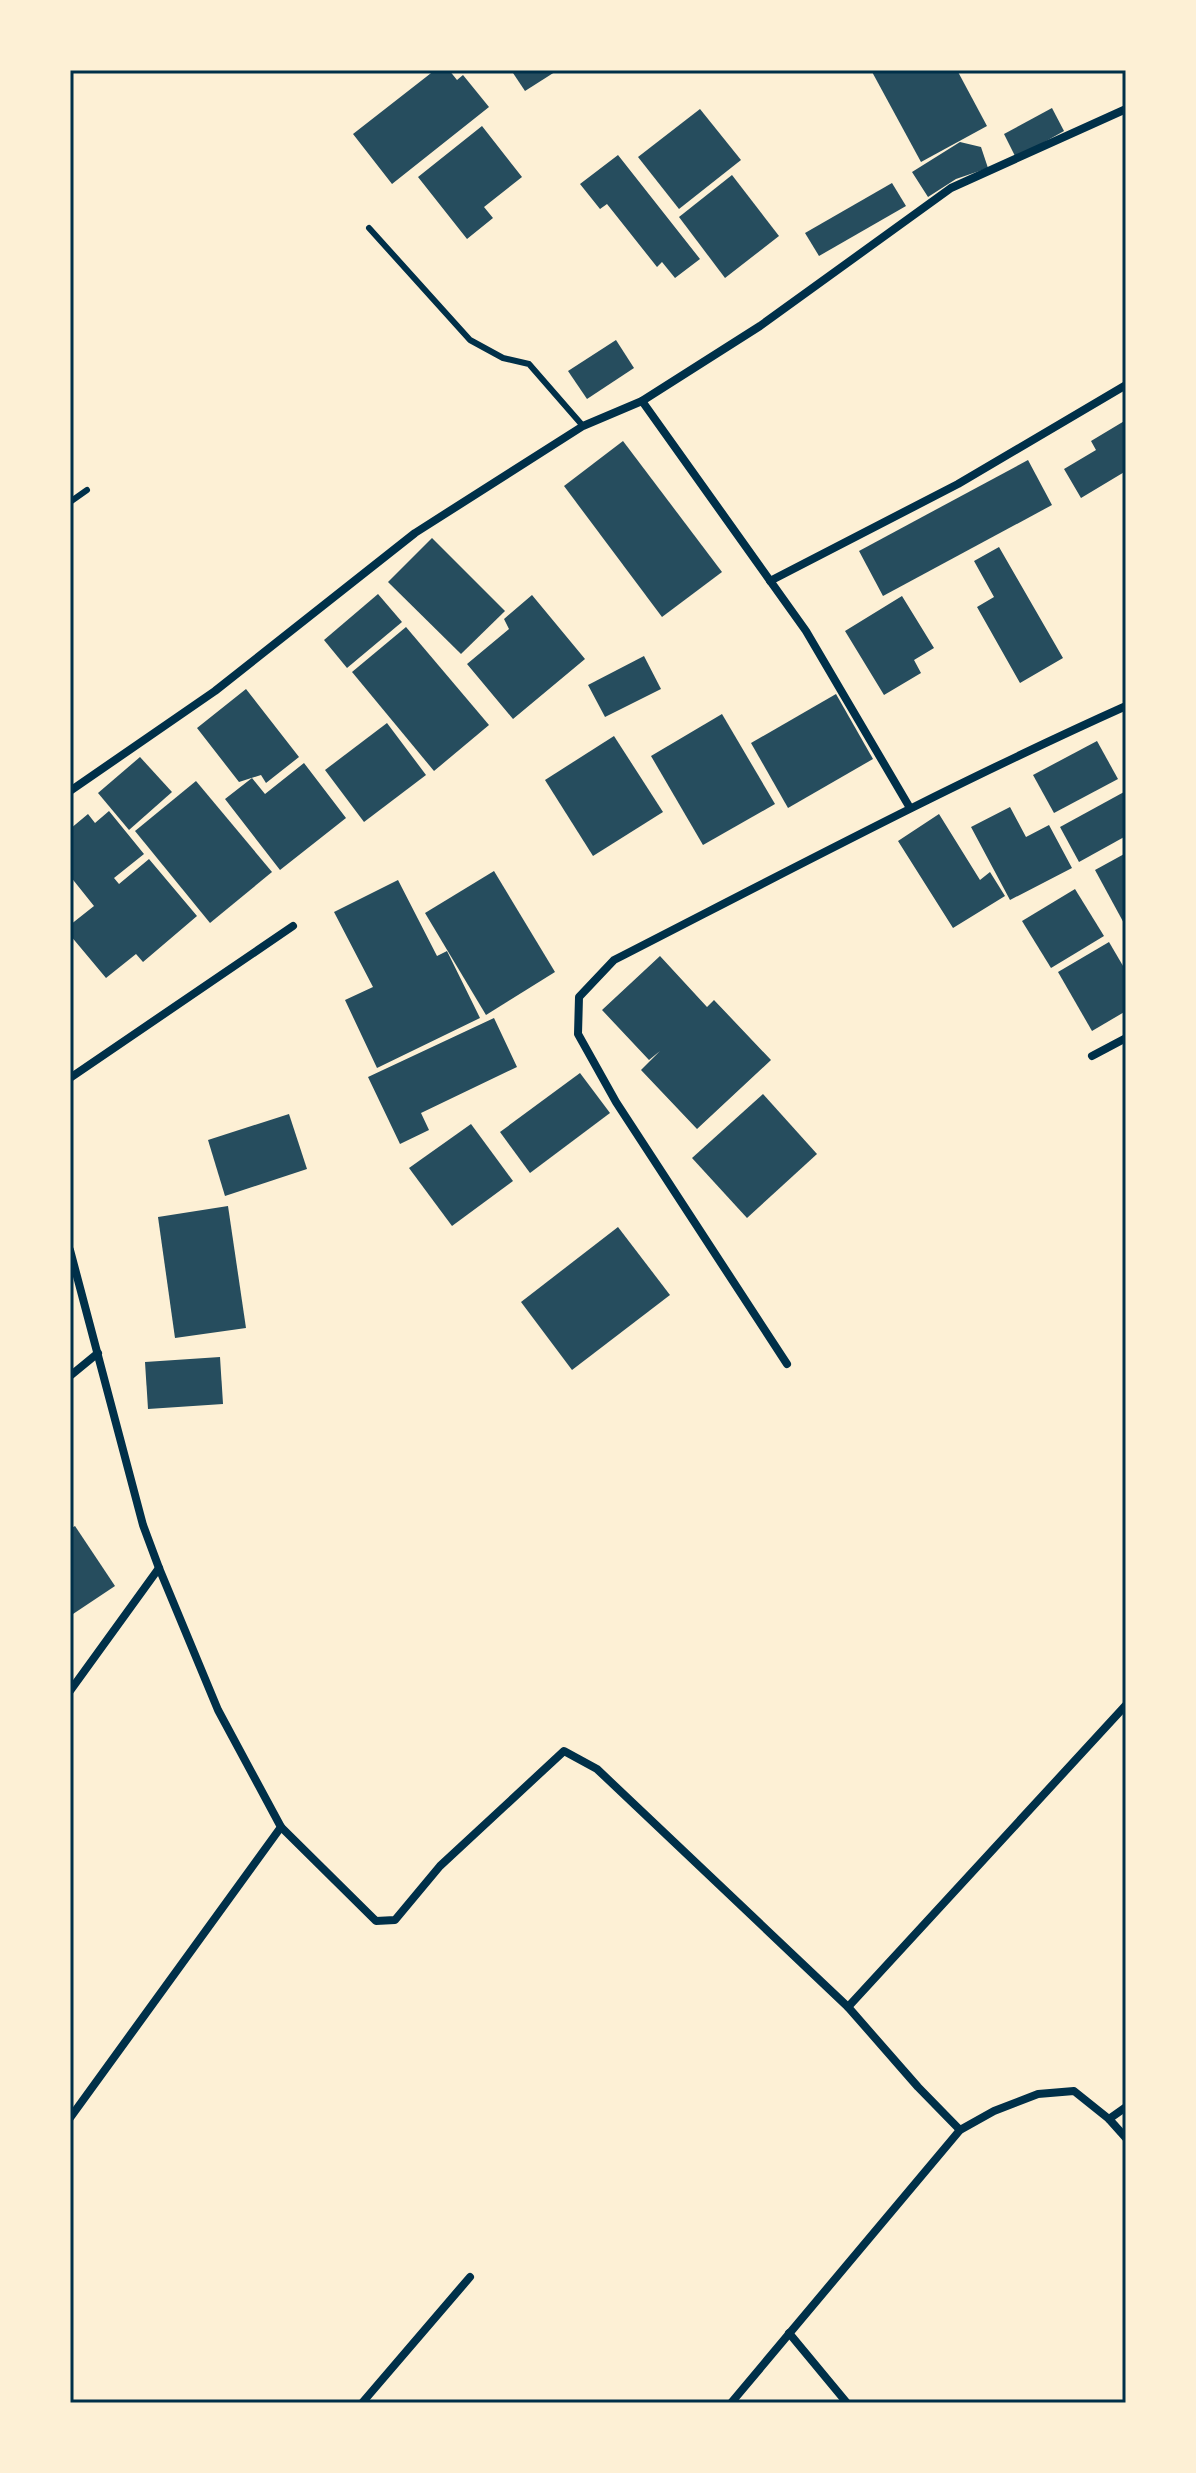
<svg xmlns="http://www.w3.org/2000/svg" width="1196" height="2473" font-family="'Exo 2',sans-serif">
  <rect width="100%" height="100%" fill="#fdf0d5"/>
  <!-- building -->
  <g fill="#264d5e">
    <path d="M435 70H449L457 80 463 75 489 107 392 184 353 134Z"/>
    <path d="M511 70H558L525 91Z"/>
    <path d="M871 70H957L987 126 921 162Z"/>
    <path d="M1052 108 1064 131 1016 158 1004 134Z"/>
    <path d="M700 109 741 160 679 209 638 157Z"/>
    <path d="M482 126 522 177 484 207 493 218 467 239 418 177Z"/>
    <path d="M960 142 981 147 988 168 956 179 928 197 912 172Z"/>
    <path d="M618 155 700 259 675 278 662 262 657 267 607 204 600 209 580 184Z"/>
    <path d="M732 175 779 236 725 278 679 217Z"/>
    <path d="M892 183 906 206 819 256 805 233Z"/>
    <path d="M616 340 634 368 587 399 568 371Z"/>
    <path d="M1126 420V471L1081 498 1064 469 1096 450 1091 441Z"/>
    <path d="M623 441 722 572 662 617 564 486Z"/>
    <path d="M1028 460 1052 505 883 596 859 551Z"/>
    <path d="M432 538 505 611 461 654 388 582Z"/>
    <path d="M999 547 1063 658 1020 683 977 607 994 597 974 561Z"/>
    <path d="M378 594 402 622 347 668 324 640Z"/>
    <path d="M532 595 585 659 513 719 467 664 509 629 504 619Z"/>
    <path d="M902 596 934 648 914 660 921 673 884 695 845 631Z"/>
    <path d="M406 627 489 725 434 771 352 672Z"/>
    <path d="M644 656 661 689 605 717 588 685Z"/>
    <path d="M246 689 299 757 266 783 261 775 239 782 197 728Z"/>
    <path d="M836 694 873 759 788 808 751 743Z"/>
    <path d="M722 714 775 804 703 845 651 756Z"/>
    <path d="M387 723 426 775 364 822 325 770Z"/>
    <path d="M614 736 663 812 593 856 545 780Z"/>
    <path d="M1097 741 1118 779 1054 813 1033 775Z"/>
    <path d="M140 757 172 792 129 830 98 793Z"/>
    <path d="M304 763 346 818 280 870 225 799 252 778 265 794Z"/>
    <path d="M196 781 272 872 210 923 135 831Z"/>
    <path d="M1124 792 1126 796V836L1079 862 1060 827Z"/>
    <path d="M1010 807 1026 837 1049 825 1072 868 1010 900 971 827Z"/>
    <path d="M109 811 144 854 114 878 119 884 149 859 197 916 143 962 136 954 106 978 70 935V925L94 906 70 876V829L88 814 95 823Z"/>
    <path d="M939 814 980 880 990 872 1005 896 953 928 898 841Z"/>
    <path d="M1126 853V927L1095 870Z"/>
    <path d="M494 871 555 972 486 1015 425 913Z"/>
    <path d="M398 880 437 956 447 951 480 1018 377 1068 345 1000 373 987 334 912Z"/>
    <path d="M1075 889 1104 936 1051 968 1022 921Z"/>
    <path d="M1109 942 1126 971V1011L1092 1031 1058 972Z"/>
    <path d="M660 956 707 1007 714 1000 771 1060 697 1129 641 1070 660 1051 649 1060 602 1010Z"/>
    <path d="M494 1018 517 1067 421 1113 429 1130 400 1144 368 1077Z"/>
    <path d="M580 1073 610 1113 530 1173 500 1132Z"/>
    <path d="M763 1094 817 1154 747 1218 692 1158Z"/>
    <path d="M289 1114 307 1169 225 1196 208 1140Z"/>
    <path d="M471 1124 513 1181 452 1226 409 1168Z"/>
    <path d="M228 1206 246 1328 175 1338 158 1217Z"/>
    <path d="M618 1227 670 1295 572 1370 521 1302Z"/>
    <path d="M220 1357 223 1404 148 1409 145 1362Z"/>
    <path d="M75 1526 115 1586 70 1616V1529Z"/>
  </g>
  <g fill="none" stroke-linecap="round" stroke-linejoin="round">
    <!-- service -->
    <g stroke="#003049" stroke-width="6">
      <path d="M369 228 470 340 503 358 529 364 583 426"/>
      <path d="M70 502 87 490"/>
    </g>
    <!-- minor -->
    <g stroke="#003049" stroke-width="8">
      <path d="M642 401 806 631 910 808"/>
      <path d="M770 581 958 484 1126 385"/>
      <path d="M70 791 215 691 415 533 583 426 642 401 760 326 951 188 1126 109"/>
      <path d="M1092 1056 1126 1038"/>
      <path d="M70 1078 293 926"/>
      <path d="M70 1250 143 1525 159 1568 218 1710 281 1827 376 1921 395 1920 440 1866 564 1751 597 1769 848 2007 918 2087 960 2130"/>
      <path d="M787 1364 616 1102 578 1034 579 997 614 960C784 873 952 784 1126 706"/>
      <path d="M70 1376 98 1353"/>
      <path d="M70 1691 159 1568"/>
      <path d="M848 2007 1126 1705"/>
      <path d="M70 2118 281 1827"/>
      <path d="M1109 2119 1126 2107"/>
      <path d="M789 2333 847 2403"/>
      <path d="M362 2403 470 2277"/>
      <path d="M731 2403 960 2130 994 2111 1038 2094 1074 2091 1109 2119 1126 2138"/>
    </g>
  </g>
  <!-- border -->
  <rect width="1196" height="2473" fill="none" stroke="#fdf0d5" stroke-width="144"/>
  <rect x="72" y="72" width="1052" height="2329" fill="none" stroke="#003049" stroke-width="3"/>
</svg>
